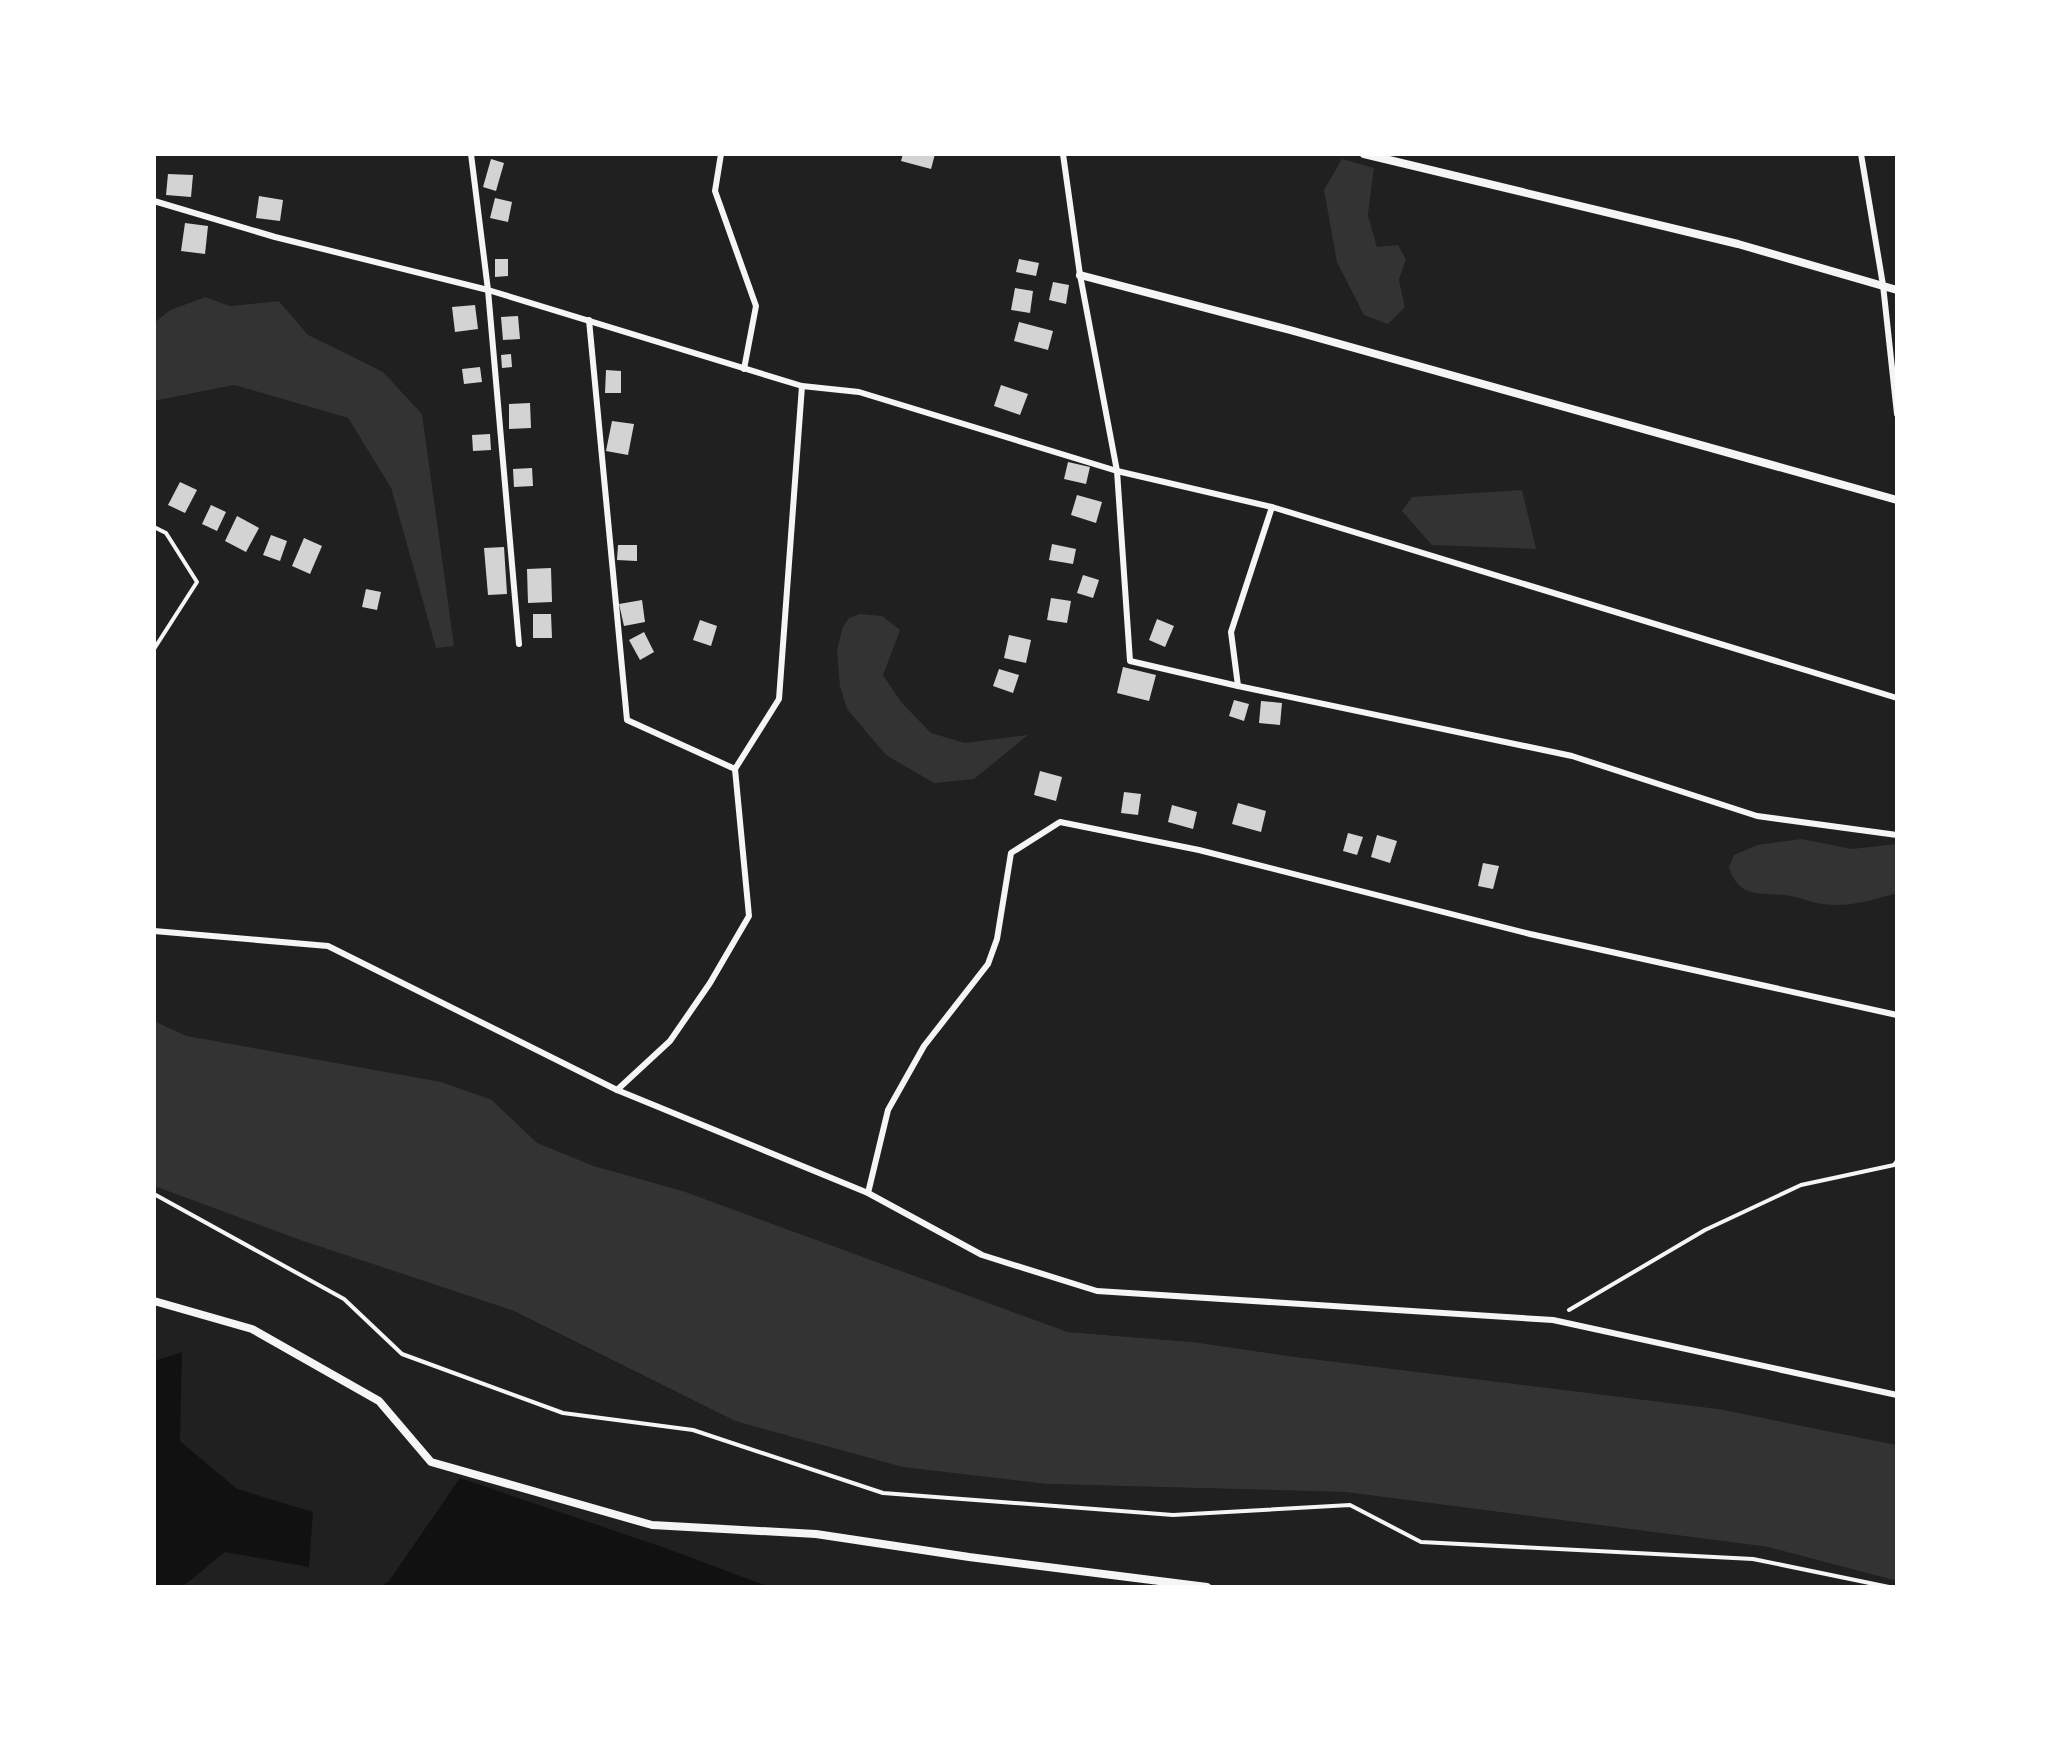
<svg xmlns="http://www.w3.org/2000/svg" width="2051" height="1741" font-family="'PT Sans Narrow',sans-serif">
  <rect width="100%" height="100%" fill="#111"/>
  <!-- green -->
  <g fill="#202020" fill-rule="evenodd">
    <path d="M154 154H1897V1445L1719 1409 1296 1357 1193 1342 1068 1332 683 1191 594 1166 536 1143 492 1100 187 1036 154 1021V401L234 385 348 418 391 488 436 647 383 371 308 336 279 301 230 306 204 297 170 310 154 323ZM1374 168 1368 215 1377 248 1406 260 1399 280 1405 307 1324 190Z"/>
    <path d="M154 1186 300 1240 514 1311 735 1421 1047 1484 1345 1492 1768 1547 1897 1581V1587H769L668 1549 460 1478 389 1581 379 1587H182L225 1552 309 1567 313 1512 237 1489 180 1441 182 1352 154 1361Z"/>
  </g>
  <!-- water -->
  <g fill="#333">
    <path d="M1342 159 1374 168 1368 215 1377 247 1398 245 1406 260 1399 280 1405 307 1388 324 1364 315 1337 262 1324 190Z"/>
    <path d="M205 297 230 306 279 301 308 335 382 371 422 414 454 646 436 648 391 488 348 418 234 385 154 401V323L170 310Z"/>
    <path d="M1522 490 1536 549 1432 545 1402 511 1412 497Z"/>
    <path d="M860 614 882 616 900 630 883 675 901 702 931 733 965 743 1028 735 974 779 934 783 886 755 847 709 840 686 837 650 843 627 849 618Z"/>
    <path d="M1801 839 1852 849 1897 844V893C1872 900 1848 908 1822 904 1811 902 1801 898 1791 896 1763 891 1739 901 1729 867L1734 855 1757 845Z"/>
    <path d="M154 1021 187 1036 441 1082 492 1100 537 1143 594 1166 683 1191 1068 1332 1193 1342 1296 1357 1719 1409 1897 1445V1581L1768 1547 1345 1492 1047 1484 903 1467 735 1421 514 1311 300 1240 154 1186Z"/>
  </g>
  <!-- building -->
  <g fill="#d3d3d3">
    <path d="M903 154H935L931 169 901 161Z"/>
    <path d="M491 159 504 163 496 191 483 187Z"/>
    <path d="M168 174 193 175 191 197 166 195Z"/>
    <path d="M259 196 283 200 280 221 256 218Z"/>
    <path d="M495 198 512 202 508 222 490 218Z"/>
    <path d="M185 223 208 226 205 254 181 251Z"/>
    <path d="M495 259H508V276L495 277Z"/>
    <path d="M1019 259 1039 263 1036 276 1016 272Z"/>
    <path d="M1053 282 1069 285 1066 304 1049 300Z"/>
    <path d="M1015 288 1033 291 1030 313 1011 310Z"/>
    <path d="M475 305 478 329 455 332 452 307Z"/>
    <path d="M518 316 520 339 503 340 501 317Z"/>
    <path d="M1019 322 1053 331 1048 350 1014 341Z"/>
    <path d="M511 354 512 367 502 368 501 355Z"/>
    <path d="M480 367 482 382 464 384 462 369Z"/>
    <path d="M606 370 621 371V393H605Z"/>
    <path d="M1001 385 1028 394 1020 415 994 406Z"/>
    <path d="M530 403 531 428 509 429V404Z"/>
    <path d="M612 421 634 424 628 455 606 451Z"/>
    <path d="M490 434 491 450 473 451 472 435Z"/>
    <path d="M1068 462 1090 467 1086 484 1064 479Z"/>
    <path d="M532 468 533 486 514 487 513 469Z"/>
    <path d="M180 482 197 490 185 513 168 505Z"/>
    <path d="M1077 495 1102 502 1096 523 1071 515Z"/>
    <path d="M211 505 226 512 217 531 202 524Z"/>
    <path d="M237 516 259 528 246 552 225 541Z"/>
    <path d="M271 535 287 541 280 561 263 555Z"/>
    <path d="M304 538 322 546 310 574 292 566Z"/>
    <path d="M1052 544 1076 549 1073 564 1049 560Z"/>
    <path d="M618 545H637V561L617 560Z"/>
    <path d="M504 547 507 594 488 595 484 548Z"/>
    <path d="M551 568 552 602 528 603 527 569Z"/>
    <path d="M1083 575 1099 580 1093 598 1077 593Z"/>
    <path d="M366 589 381 592 377 610 362 607Z"/>
    <path d="M1051 598 1071 601 1067 623 1047 620Z"/>
    <path d="M642 600 645 622 624 626 619 604Z"/>
    <path d="M533 614H551L552 638H533Z"/>
    <path d="M1157 619 1174 626 1165 647 1149 640Z"/>
    <path d="M700 620 717 626 711 646 693 640Z"/>
    <path d="M644 632 654 652 640 660 629 640Z"/>
    <path d="M1009 635 1031 640 1026 663 1004 658Z"/>
    <path d="M1123 667 1156 675 1149 701 1117 693Z"/>
    <path d="M999 669 1019 675 1013 693 993 686Z"/>
    <path d="M1234 700 1249 704 1244 721 1229 716Z"/>
    <path d="M1261 701 1282 703 1280 725 1259 723Z"/>
    <path d="M1040 771 1062 777 1056 801 1034 795Z"/>
    <path d="M1124 792 1141 794 1138 815 1121 813Z"/>
    <path d="M1238 803 1266 811 1261 832 1232 824Z"/>
    <path d="M1172 805 1197 812 1193 829 1168 822Z"/>
    <path d="M1348 833 1363 837 1357 855 1343 851Z"/>
    <path d="M1377 835 1397 841 1390 863 1371 857Z"/>
    <path d="M1483 863 1499 866 1493 889 1478 886Z"/>
  </g>
  <g fill="none" stroke-linecap="round" stroke-linejoin="round">
    <!-- path -->
    <g stroke="#f5f5f5" stroke-width="4">
      <path d="M154 527 166 533 197 582 154 649"/>
      <path d="M154 1194 344 1299 402 1354 563 1413 693 1430 883 1493 1173 1515 1350 1505 1421 1542 1753 1559 1889 1587"/>
      <path d="M1569 1310 1705 1230 1801 1185 1894 1165 1897 1161"/>
    </g>
    <!-- service -->
    <g stroke="#f5f5f5" stroke-width="6">
      <path d="M471 154 488 290 519 644"/>
      <path d="M721 154 715 191 756 306 744 369"/>
      <path d="M1063 154 1080 275 1117 471 1130 661 1238 686"/>
      <path d="M1861 154 1883 285 1897 414"/>
      <path d="M154 201 275 237 488 290 802 386 779 699 735 769 749 916 710 983 670 1041 617 1090"/>
      <path d="M589 320 627 720 735 769"/>
      <path d="M802 386 859 392 1117 471 1272 507 1897 698"/>
      <path d="M1272 507 1231 632 1238 686 1572 756 1757 816 1897 835"/>
      <path d="M154 931 328 946 617 1090 868 1193 982 1255 1097 1291 1553 1320 1897 1395"/>
      <path d="M868 1193 888 1110 924 1046 988 964 997 939 1011 853 1060 822 1199 850 1530 934 1897 1015"/>
    </g>
    <!-- minor -->
    <g stroke="#f5f5f5" stroke-width="8">
      <path d="M1364 154 1738 244 1897 290"/>
      <path d="M1080 275 1290 330 1897 500"/>
      <path d="M154 1301 252 1329 379 1401 431 1462 652 1525 816 1534 969 1557 1207 1587"/>
    </g>
  </g>
  <!-- border -->
  <rect width="2051" height="1741" fill="none" stroke="#ffffff" stroke-width="312"/>
</svg>
